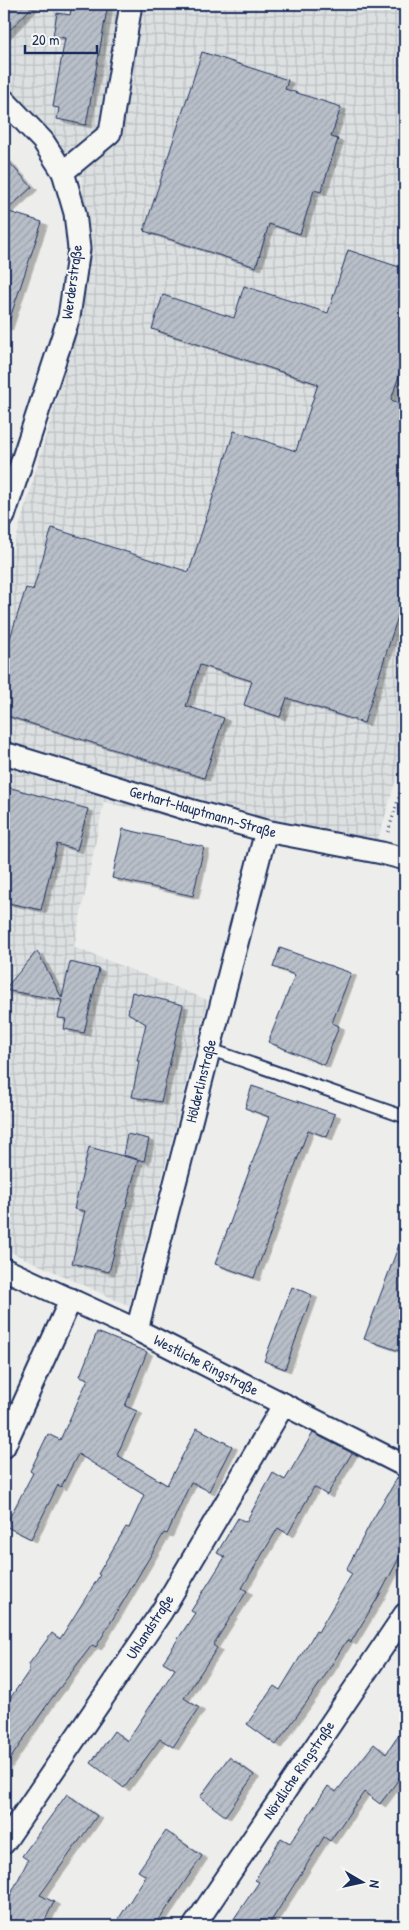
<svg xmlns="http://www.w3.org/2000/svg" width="409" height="1930" font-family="'Patrick Hand',sans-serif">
  <defs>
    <pattern id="industrial-grid" width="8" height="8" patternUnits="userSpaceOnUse" patternTransform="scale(1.25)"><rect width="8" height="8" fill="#dde0e1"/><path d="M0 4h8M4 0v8" fill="none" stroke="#bdc0c3"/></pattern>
    <pattern id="building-hatch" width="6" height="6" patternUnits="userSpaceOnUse" patternTransform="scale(1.25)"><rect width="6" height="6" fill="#b9bfc8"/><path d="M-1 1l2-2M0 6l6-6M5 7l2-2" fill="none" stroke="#9ea4ae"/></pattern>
    <filter id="shadow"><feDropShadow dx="5.5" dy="3" stdDeviation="0" flood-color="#0004"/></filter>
  </defs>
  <rect width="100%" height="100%" fill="#edeeec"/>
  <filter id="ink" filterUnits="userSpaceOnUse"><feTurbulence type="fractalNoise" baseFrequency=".02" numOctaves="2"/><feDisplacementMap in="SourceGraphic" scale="10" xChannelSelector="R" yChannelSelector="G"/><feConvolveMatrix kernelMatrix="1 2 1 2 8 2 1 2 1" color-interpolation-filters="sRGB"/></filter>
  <g filter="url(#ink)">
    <!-- industrial -->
    <path fill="url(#industrial-grid)" d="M4 4H405V750L371 863 104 802 74 947 208 1000 129 1306 4 1249V579L79 323 87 251 81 177 4 107Z"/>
    <!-- building -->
    <g fill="url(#building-hatch)" stroke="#1b2f5e" filter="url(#shadow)">
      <path d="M4 4H35L4 36Z"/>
      <path d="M72 4H108L86 125 57 119 59 108 53 107 65 38 53 36 57 13 70 15Z"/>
      <path d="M202 52 288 80 285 89 341 107 331 137 338 139 321 192 314 190 300 234 269 224 256 267 144 231Z"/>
      <path d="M4 157 32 187 6 211 42 222 7 327 4 326Z"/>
      <path d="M348 250 405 269V357L391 400 405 405V594L364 723 287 698 280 717 244 705 252 681 200 665 186 706 224 718 204 778 4 715V657L26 588 33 590 52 528 189 572 234 431 296 451 318 384 152 329 163 295 234 318 244 286 328 313Z"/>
      <path d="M4 786 88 809 77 850 57 844 41 910 4 902Z"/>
      <path d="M123 829 204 847 193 896 112 878Z"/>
      <path d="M280 948 351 973 332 1023 339 1026 324 1065 268 1042 295 975 273 967Z"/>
      <path d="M37 951 62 998 70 962 99 969 84 1033 64 1029 66 1019 58 1018 62 1000 4 990Z"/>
      <path d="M132 992 183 1005 161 1102 132 1097 139 1061H137L146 1024 128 1013Z"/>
      <path d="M252 1086 335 1114 327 1137 308 1130 254 1278 215 1264 269 1117 245 1108Z"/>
      <path d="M127 1134 149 1139 144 1161 123 1155Z"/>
      <path d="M89 1147 138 1160 109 1272 72 1263 85 1211 74 1209Z"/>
      <path d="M403 1234 405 1235V1353L364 1339Z"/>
      <path d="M292 1287 312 1295 285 1369 264 1361Z"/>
      <path d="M97 1332 147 1352 125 1406 137 1411 117 1455 167 1485 197 1428 232 1446 209 1491 191 1482 167 1534 164 1533 96 1647 92 1645 49 1702 4 1768V1707L29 1671V1664L52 1633 60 1639 100 1575 98 1574 126 1527 129 1528 144 1495 78 1454 61 1487 58 1485 31 1539 5 1526 33 1473 30 1471 48 1434 60 1440 88 1379 80 1376Z"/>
      <path d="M313 1433 352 1453 327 1495 314 1487 288 1534 278 1528 242 1588 247 1591 213 1645 217 1648 184 1698 199 1708 173 1747 160 1739 124 1788 91 1763 114 1731 127 1741 175 1669 163 1662 195 1613 191 1611 225 1557 217 1553 238 1518 246 1522 273 1473 285 1480Z"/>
      <path d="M398 1477 405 1478V1547L380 1594 351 1642 347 1640 321 1682 276 1745 247 1724 274 1686 280 1690 316 1631 318 1632 352 1574 346 1570 370 1524Z"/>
      <path d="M405 1726V1771L380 1804 364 1792 330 1841 324 1837 268 1926H229L259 1882 255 1880 281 1838 290 1843 328 1786 336 1792 374 1744 386 1754Z"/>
      <path d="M229 1757 254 1775 225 1816 200 1797Z"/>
      <path d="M67 1794 97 1816 40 1895 54 1902 42 1926H4V1908L28 1860 22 1856Z"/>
      <path d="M166 1831 202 1856 155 1926H114L146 1876 138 1871Z"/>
    </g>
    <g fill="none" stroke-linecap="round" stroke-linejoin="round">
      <defs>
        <path id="service" d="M209 1049 405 1117"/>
        <g id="minor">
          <path d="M4 100 43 141 63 172"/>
          <path d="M4 516 69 317 79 249 75 213 63 172 110 133 131 4"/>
          <path d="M4 753 190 810 266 831 382 853 405 859"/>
          <path d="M4 1269 137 1330 405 1466"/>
          <path d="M137 1330 266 831"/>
          <path d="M4 1447 71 1299"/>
          <path d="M4 1843 162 1611 284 1404"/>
          <path d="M194 1926 405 1614"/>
        </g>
      </defs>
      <!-- service casing -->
      <use href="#service" stroke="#1b2f5e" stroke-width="15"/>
      <!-- minor casing -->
      <use href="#minor" stroke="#1b2f5e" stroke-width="25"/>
      <!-- path -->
      <path stroke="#1b2f5e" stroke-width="3" stroke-dasharray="1 4" stroke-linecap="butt" d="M388 832 405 778"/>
      <!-- service -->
      <use href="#service" stroke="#f6f6f2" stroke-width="11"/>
      <!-- minor -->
      <use href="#minor" stroke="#f6f6f2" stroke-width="21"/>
    </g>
  </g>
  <g text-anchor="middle" stroke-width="4" stroke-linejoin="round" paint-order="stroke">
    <!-- street labels -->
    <g font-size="15" fill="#1b2f5e" stroke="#f6f6f2">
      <text transform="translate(72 282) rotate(-82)" y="5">Werderstraße</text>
      <text transform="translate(203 812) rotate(16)" y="5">Gerhart-Hauptmann-Straße</text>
      <text transform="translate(201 1081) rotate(-76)" y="5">Hölderlinstraße</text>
      <text transform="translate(206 1365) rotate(27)" y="5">Westliche Ringstraße</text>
      <text transform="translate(150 1627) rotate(-57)" y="5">Uhlandstraße</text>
      <text transform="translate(299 1770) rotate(-56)" y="5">Nördliche Ringstraße</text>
    </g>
  </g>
  <!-- margin -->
  <rect width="409" height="1930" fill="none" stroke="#f6f6f2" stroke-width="20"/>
  <rect x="10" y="10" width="389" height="1910" fill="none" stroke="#1b2f5e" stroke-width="2" filter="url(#ink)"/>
  <!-- north arrow -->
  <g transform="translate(362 1882) rotate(99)" stroke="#f6f6f2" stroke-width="4" paint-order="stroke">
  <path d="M0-4L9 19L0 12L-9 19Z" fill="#1b2f5e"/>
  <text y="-8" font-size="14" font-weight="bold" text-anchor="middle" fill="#1b2f5e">N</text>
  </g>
  <!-- scale -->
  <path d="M25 45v8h72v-8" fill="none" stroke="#1b2f5e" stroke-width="2.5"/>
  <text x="32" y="45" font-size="15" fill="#1b2f5e" stroke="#f6f6f2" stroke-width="4" paint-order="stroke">20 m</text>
</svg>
